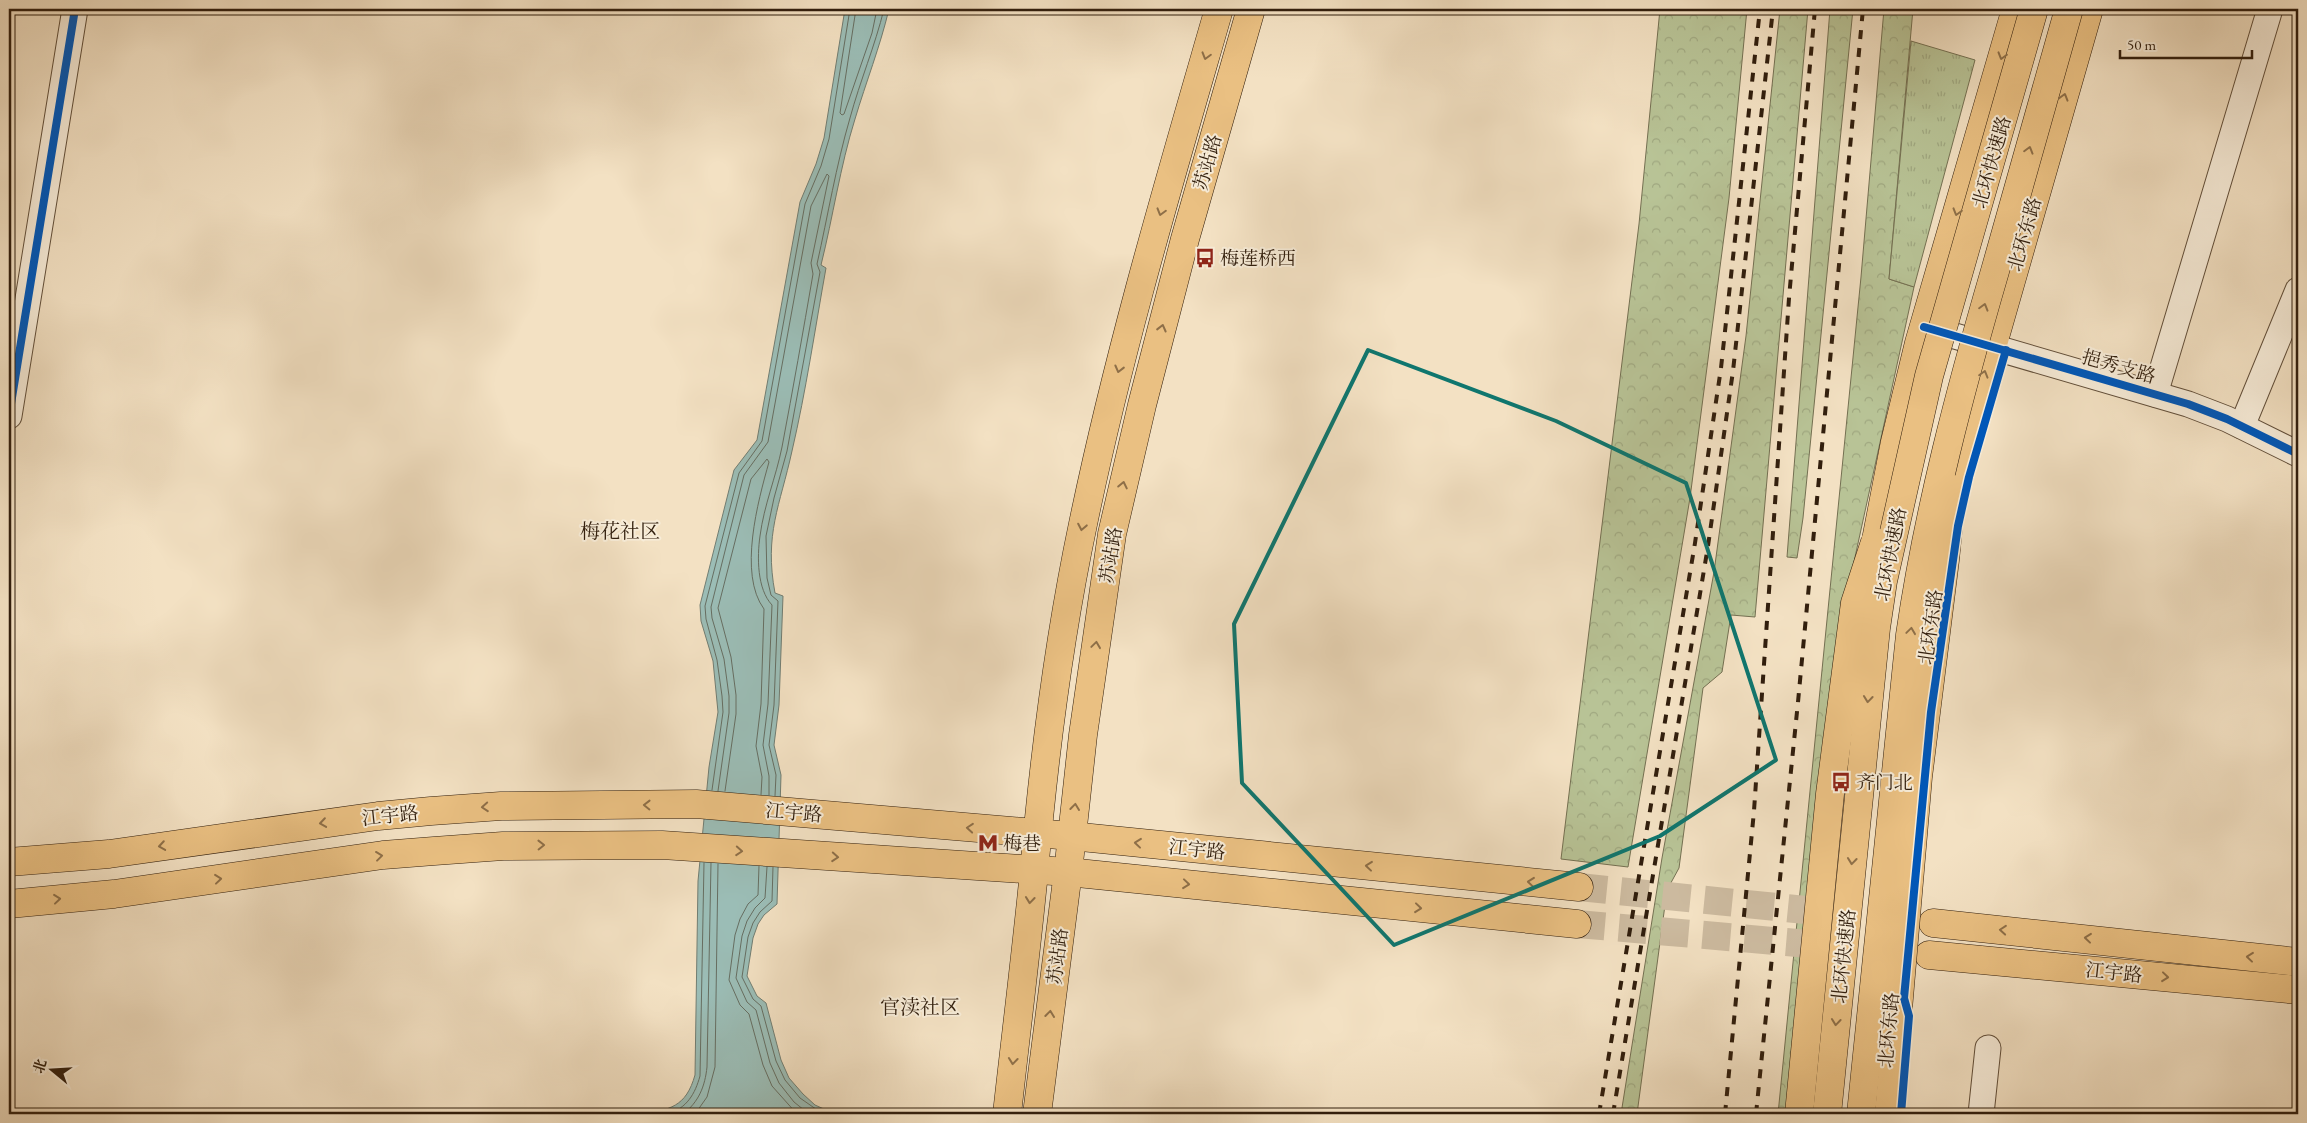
<svg xmlns="http://www.w3.org/2000/svg" width="2307" height="1123" font-family="'EB Garamond','Noto Serif SC',serif">
  <defs>
    <pattern id="forest-crowns" width="20" height="18" patternUnits="userSpaceOnUse" patternTransform="scale(1.25)"><rect width="20" height="18" fill="#b8c396"/><path d="M2 6a3 3 0 1 1 6 0M12 15a3 3 0 1 1 6 0" fill="none" stroke="#9fa780"/></pattern>
    <pattern id="park-tufts" width="24" height="20" patternUnits="userSpaceOnUse" patternTransform="scale(1.25)"><rect width="24" height="20" fill="#b8c396"/><path d="M3 7l-1-3M5 7V3M7 7l1-3M15 17l-1-3M17 17v-4M19 17l1-3" fill="none" stroke="#9fa780"/></pattern>
  </defs>
  <rect width="100%" height="100%" fill="#f3e1c3"/>
  <filter id="stains"><feTurbulence type="fractalNoise" baseFrequency=".004" numOctaves="4"/><feColorMatrix values="0 0 0 0 .2 0 0 0 0 .09 0 0 0 0 .02 0 0 0 .5 -.17"/></filter>
  <radialGradient id="worn" r=".72"><stop offset=".6" stop-color="#630" stop-opacity="0"/><stop offset="1" stop-color="#630" stop-opacity=".3"/></radialGradient>
  <!-- forest -->
  <g fill="url(#forest-crowns)" stroke="#747052">
    <path d="M1660 9H1747L1729 198 1690 498 1628 867 1561 859 1639 224Z"/>
    <path d="M1780 9H1808L1755 617 1731 615 1722 672 1703 688 1679 868 1667 890 1637 1114H1621L1662 858 1714 572 1746 336Z"/>
    <path d="M1830 9H1853L1803 518 1797 558 1787 557Z"/>
    <path d="M1884 9H1913L1889 279 1914 287 1850 580 1793 1114H1778L1861 277Z"/>
  </g>
  <!-- park -->
  <path fill="url(#park-tufts)" stroke="#747052" d="M1911 41 1975 60 1914 287 1889 279Z"/>
  <!-- water -->
  <path fill="#9bbdb6" stroke="#717d72" d="M845 9H889C880 47 866 82 855 119 840 167 833 217 821 265L826 268C815 329 806 391 792 451 780 506 764 534 775 593L783 596 779 705 774 745 781 775 777 904 764 915 758 924 753 938 747 976 757 996 766 1003 781 1060 789 1078 803 1094 815 1105 835 1114H640C670 1110 686 1107 695 1075L698 881 709 767 718 712 713 661 701 621 700 605 734 470 757 440 800 202 816 164 824 138Z"/>
  <g fill="none" stroke-linecap="round" stroke-linejoin="round">
    <!-- shore -->
    <g stroke="#666e62" stroke-width="1">
      <path d="M856 9 840 113 842 115 844 114 872 33 877 9"/>
      <path d="M712 790 723 712 722 696 717 660 706 619 705 606 739 473 762 441 805 204 821 166 829 139 850 9"/>
      <path d="M718 791 729 713V696L724 659 712 618 711 607 744 475 768 442 811 206 827 174 829 176 811 263 813 274C803 332 793 389 782 447 776 477 764 505 760 536 757 557 757 589 772 605L768 704 763 745 769 776V795"/>
      <path d="M725 791 736 714V695L731 657 718 608 751 479 767 459 769 462C758 501 738 574 764 609L761 704 756 746 762 777 761 795"/>
      <path d="M775 796 776 775 769 745 774 705 778 601 771 595 767 578 766 536 774 498 787 451 820 272 817 264C828 215 836 166 850 118 860 81 875 46 884 9"/>
      <path d="M759 866 758 895 748 904 740 919 735 935 729 980 740 1005 749 1014 763 1065 772 1086 797 1114"/>
      <path d="M767 867 765 898 755 908 747 921 742 936 736 978 747 1002 756 1010 770 1063 779 1083 794 1102 809 1114"/>
      <path d="M773 867 772 901 760 912 753 923 748 937 742 977 753 999 761 1006 776 1061 785 1080 800 1098 823 1114"/>
      <path d="M668 1114C687 1108 695 1094 700 1076L704 863"/>
      <path d="M683 1114C699 1102 705 1086 707 1067L711 863"/>
      <path d="M695 1114 707 1097 715 1067 718 864"/>
    </g>
    <!-- major-tunnel -->
    <g stroke="#ccba9f" stroke-width="28" stroke-dasharray="28 14" stroke-linecap="butt">
      <path d="M1579 887 1904 920"/>
      <path d="M1577 924 1902 952"/>
    </g>
    <defs>
      <g id="minor">
        <path d="M1924 327 2188 404 2227 419 2298 454"/>
        <path d="M2155 394 2270 9"/>
        <path d="M9 416 75 9"/>
        <path d="M2242 426 2298 290"/>
        <path d="M1981 1114 1988 1048"/>
      </g>
      <g id="major">
        <path d="M1948 512 1964 445 2089 9"/>
        <path d="M1871 566 1895 442 1919 343 2016 9"/>
        <path d="M9 862 109 854 378 816 431 811 501 806 696 804 1071 836 1579 887"/>
        <path d="M9 904 114 894 383 855 434 851 503 846 662 845 1068 872 1577 924"/>
        <path d="M1933 923 2298 962"/>
        <path d="M1929 955 2298 990"/>
        <path d="M1007 1114C1016 1033 1026 953 1034 872 1044 756 1059 638 1083 524 1119 350 1170 179 1219 9"/>
        <path d="M1037 1114 1068 872 1083 735 1112 534 1142 405 1185 239 1251 9"/>
      </g>
    </defs>
    <!-- minor casing -->
    <use href="#minor" stroke="#624f3a" stroke-width="27"/>
    <!-- major casing -->
    <use href="#major" stroke="#311e0d" stroke-width="29"/>
    <!-- minor -->
    <use href="#minor" stroke="#f7ecd8" stroke-width="25"/>
    <!-- major -->
    <use href="#major" stroke="#eac082" stroke-width="28"/>
    <!-- rail -->
    <g stroke="#311e0d" stroke-width="4" stroke-dasharray="9 9" stroke-linecap="butt">
      <path d="M1599 1114 1695 543 1721 368 1760 9"/>
      <path d="M1613 1114 1708 546 1733 371 1773 9"/>
      <path d="M1725 1114 1754 811 1789 298 1815 9"/>
      <path d="M1756 1114 1798 702 1863 9"/>
    </g>
    <defs>
      <g id="highway-bridge">
        <path d="M1799 1114 1830 794 1855 603 1875 542"/>
        <path d="M1827 1114 1876 628 1883 581 1929 376 2034 9"/>
        <path d="M1861 1114 1910 635C1928 511 1960 391 1995 271 2019 183 2044 96 2069 9"/>
        <path d="M1889 1114 1918 777 1945 560 1952 489"/>
      </g>
    </defs>
    <!-- highway-bridge casing -->
    <use href="#highway-bridge" stroke="#311e0d" stroke-width="29" stroke-linecap="butt"/>
    <!-- highway-bridge -->
    <use href="#highway-bridge" stroke="#eac082" stroke-width="28"/>
    <defs>
      <g id="cycleway">
        <path d="M1924 327 2188 404 2227 419 2298 454"/>
        <path d="M9 416 75 9"/>
        <path d="M1901 1114 1909 1016 1904 998 1931 712 1958 526 1969 477 2006 350"/>
      </g>
    </defs>
    <!-- cycleway casing -->
    <use href="#cycleway" stroke="#f7ecd8" stroke-width="11"/>
    <!-- cycleway -->
    <use href="#cycleway" stroke="#0057b8" stroke-width="8"/>
  </g>
  <!-- one-way arrows -->
  <defs><path id="oneway-chevron" d="M-2-3.5L2.5 0L-2 3.5" fill="none" stroke-width="1.6" stroke-linecap="round" stroke-linejoin="round" transform="scale(1.25)"/></defs>
  <g stroke="#8e6f48">
    <use href="#oneway-chevron" transform="translate(1206 56) rotate(106)"/>
    <use href="#oneway-chevron" transform="translate(2002 56) rotate(106)"/>
    <use href="#oneway-chevron" transform="translate(2064 97) rotate(-74)"/>
    <use href="#oneway-chevron" transform="translate(2029 150) rotate(-74)"/>
    <use href="#oneway-chevron" transform="translate(1161 212) rotate(106)"/>
    <use href="#oneway-chevron" transform="translate(1957 212) rotate(106)"/>
    <use href="#oneway-chevron" transform="translate(1984 307) rotate(-74)"/>
    <use href="#oneway-chevron" transform="translate(1162 328) rotate(-76)"/>
    <use href="#oneway-chevron" transform="translate(1119 369) rotate(104)"/>
    <use href="#oneway-chevron" transform="translate(1984 374) rotate(-74)"/>
    <use href="#oneway-chevron" transform="translate(1123 485) rotate(-78)"/>
    <use href="#oneway-chevron" transform="translate(1082 527) rotate(101)"/>
    <use href="#oneway-chevron" transform="translate(1911 631) rotate(-82)"/>
    <use href="#oneway-chevron" transform="translate(1096 645) rotate(-82)"/>
    <use href="#oneway-chevron" transform="translate(1868 699) rotate(96)"/>
    <use href="#oneway-chevron" transform="translate(647 805) rotate(-179)"/>
    <use href="#oneway-chevron" transform="translate(485 807) rotate(176)"/>
    <use href="#oneway-chevron" transform="translate(1075 807) rotate(-83)"/>
    <use href="#oneway-chevron" transform="translate(323 823) rotate(172)"/>
    <use href="#oneway-chevron" transform="translate(970 828) rotate(-175)"/>
    <use href="#oneway-chevron" transform="translate(1138 843) rotate(-174)"/>
    <use href="#oneway-chevron" transform="translate(541 845) rotate(-1)"/>
    <use href="#oneway-chevron" transform="translate(162 846) rotate(171)"/>
    <use href="#oneway-chevron" transform="translate(739 851) rotate(4)"/>
    <use href="#oneway-chevron" transform="translate(379 856) rotate(-7)"/>
    <use href="#oneway-chevron" transform="translate(835 857) rotate(4)"/>
    <use href="#oneway-chevron" transform="translate(1852 861) rotate(96)"/>
    <use href="#oneway-chevron" transform="translate(1369 866) rotate(-174)"/>
    <use href="#oneway-chevron" transform="translate(218 879) rotate(-6)"/>
    <use href="#oneway-chevron" transform="translate(1531 882) rotate(-174)"/>
    <use href="#oneway-chevron" transform="translate(1186 884) rotate(6)"/>
    <use href="#oneway-chevron" transform="translate(57 899) rotate(-6)"/>
    <use href="#oneway-chevron" transform="translate(1030 900) rotate(96)"/>
    <use href="#oneway-chevron" transform="translate(1418 908) rotate(6)"/>
    <use href="#oneway-chevron" transform="translate(2003 930) rotate(-175)"/>
    <use href="#oneway-chevron" transform="translate(2088 938) rotate(-174)"/>
    <use href="#oneway-chevron" transform="translate(2250 957) rotate(-174)"/>
    <use href="#oneway-chevron" transform="translate(2165 977) rotate(6)"/>
    <use href="#oneway-chevron" transform="translate(1050 1014) rotate(-83)"/>
    <use href="#oneway-chevron" transform="translate(1836 1022) rotate(96)"/>
    <use href="#oneway-chevron" transform="translate(1013 1061) rotate(96)"/>
  </g>
  <!-- marked area -->
  <path fill="none" stroke="#0f766e" stroke-width="4" stroke-linejoin="round" d="M1368 350 1556 421 1686 483 1776 760 1660 836 1394 945 1242 783 1234 624Z"/>
  <!-- icons -->
  <defs>
    <symbol id="bus-bare" viewBox="-9 -9 18 18"><path d="M-5-6H5V4H4V6H2V4H-2V6H-4V4H-5ZM-3.5-4V0h7V-4ZM-3.5 1.2v1.5H-2V1.2ZM2 1.2v1.5H3.5V1.2Z" fill="#8f2418" stroke="#f7ecd8" stroke-width="2.5" paint-order="stroke"/></symbol>
    <symbol id="metro-bare" viewBox="-9 -9 18 18"><path d="M-5.5 5V-5H-3L0 0L3-5H5.5V5H3V-.5L0 4L-3-.5V5Z" fill="#8f2418" stroke="#f7ecd8" stroke-width="2.5" paint-order="stroke"/></symbol>
  </defs>
  <g fill-rule="evenodd">
    <use href="#bus-bare" x="1191" y="244" width="28" height="28"/>
    <use href="#bus-bare" x="1827" y="768" width="28" height="28"/>
    <use href="#metro-bare" x="974" y="829" width="28" height="28"/>
  </g>
  <g text-anchor="middle" stroke-width="4" stroke-linejoin="round" paint-order="stroke">
    <!-- street labels -->
    <g font-size="19" fill="#311e0d" stroke="#f7ecd8">
      <text transform="translate(1207 162) rotate(-74)" y="7">苏站路</text>
      <text transform="translate(1991 162) rotate(-74)" y="7">北环快速路</text>
      <text transform="translate(2024 234) rotate(-74)" y="7">北环东路</text>
      <text transform="translate(2119 366) rotate(16)" y="7">挹秀支路</text>
      <text transform="translate(1890 554) rotate(-79)" y="7">北环快速路</text>
      <text transform="translate(1110 555) rotate(-81)" y="7">苏站路</text>
      <text transform="translate(1930 627) rotate(-82)" y="7">北环东路</text>
      <text transform="translate(794 812) rotate(5)" y="7">江宇路</text>
      <text transform="translate(390 815) rotate(-6)" y="7">江宇路</text>
      <text transform="translate(1197 849) rotate(6)" y="7">江宇路</text>
      <text transform="translate(1057 956) rotate(-83)" y="7">苏站路</text>
      <text transform="translate(1843 956) rotate(-84)" y="7">北环快速路</text>
      <text transform="translate(2114 972) rotate(6)" y="7">江宇路</text>
      <text transform="translate(1888 1030) rotate(-85)" y="7">北环东路</text>
    </g>
    <!-- poi labels -->
    <g font-size="19" fill="#311e0d" stroke="#f7ecd8" text-anchor="start">
      <text x="1220" y="265">梅莲桥西</text>
      <text x="1856" y="789">齐门北</text>
      <text x="1003" y="850">梅巷</text>
    </g>
    <!-- neighbourhood labels -->
    <g font-size="20" fill="#311e0d" stroke="#f7ecd8">
      <text x="620" y="538">梅花社区</text>
      <text x="920" y="1014">官渎社区</text>
    </g>
  </g>
  <!-- margin -->
  <rect width="2307" height="1123" fill="none" stroke="#f3e1c3" stroke-width="30"/>
  <rect x="10" y="10" width="2287" height="1103" fill="none" stroke="#311e0d" stroke-width="2.5"/>
  <rect x="15" y="15" width="2277" height="1093" fill="none" stroke="#311e0d"/>
  <!-- north arrow -->
  <g transform="translate(52 1070) rotate(288)" stroke="#f7ecd8" stroke-width="4" paint-order="stroke">
  <path d="M0-4L9 19L0 12L-9 19Z" fill="#311e0d"/>
  <text y="-8" font-size="14" font-weight="bold" text-anchor="middle" fill="#311e0d">北</text>
  </g>
  <!-- scale -->
  <path d="M2120 50v8h132v-8" fill="none" stroke="#311e0d" stroke-width="2.5"/>
  <text x="2127" y="50" font-size="15" fill="#311e0d" stroke="#f7ecd8" stroke-width="4" paint-order="stroke">50 m</text>
  <rect width="100%" height="100%" filter="url(#stains)"/>
  <rect width="100%" height="100%" fill="url(#worn)"/>
</svg>
